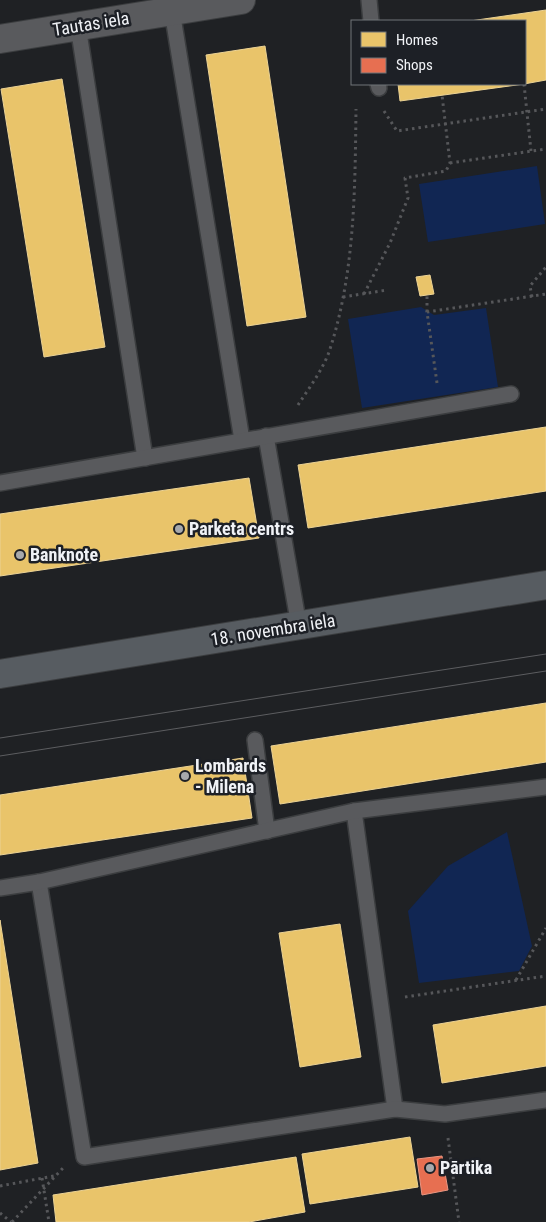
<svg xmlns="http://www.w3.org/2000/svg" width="546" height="1222" font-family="'Roboto Condensed',sans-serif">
  <rect width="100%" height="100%" fill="#1f2124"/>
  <!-- green -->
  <g fill="#112653">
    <path d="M537 166 545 224 428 242 419 184Z"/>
    <path d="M421 307 434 315 486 308 498 387 362 408 348 319Z"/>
    <path d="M507 832 532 946 519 971 419 983 408 911 448 866Z"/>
  </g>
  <!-- homes -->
  <g fill="#e9c46a" stroke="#ebd294">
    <path d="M546 10V80L524 84 400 101 398 84H525V21H470Z"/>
    <path d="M265 46 306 317 247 326 206 55Z"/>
    <path d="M62 79 105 347 44 357 1 89Z"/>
    <path d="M430 275 434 294 420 296 416 277Z"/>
    <path d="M546 427V491L308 528 298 465Z"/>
    <path d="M249 478 259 538 0 576V514Z"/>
    <path d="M546 703V762L280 804 271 746Z"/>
    <path d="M243 758 252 818 0 855V795Z"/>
    <path d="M0 920 38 1163 0 1170Z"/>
    <path d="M340 924 361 1057 300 1067 279 933Z"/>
    <path d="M546 1006V1066L442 1083 433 1025Z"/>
    <path d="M410 1137 418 1187 310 1204 302 1154Z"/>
    <path d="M296 1157 305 1212 249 1222H56L53 1195Z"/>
  </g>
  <!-- shops -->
  <path fill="#e76f51" stroke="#ea9682" d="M442 1156 448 1190 422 1195 417 1159Z"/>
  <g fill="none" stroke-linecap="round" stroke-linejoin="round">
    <defs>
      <g id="lane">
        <path d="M369 0 371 21"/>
        <path d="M172 11 242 440"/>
        <path d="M78 26 145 458"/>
        <path d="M378 84 379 88"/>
        <path d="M266 436 299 626"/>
        <path d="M0 483 511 394"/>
        <path d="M255 740 267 831"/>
        <path d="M354 811 395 1109"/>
        <path d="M39 882 84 1157 395 1109 445 1114 546 1100"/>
        <path d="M0 888 39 882 354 811 546 787"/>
      </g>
      <path id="street" d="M0 39 241 0"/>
      <path id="primary" d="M0 674 546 585"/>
    </defs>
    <!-- lane casing -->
    <use href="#lane" stroke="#3b3d3f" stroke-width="18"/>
    <!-- street casing -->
    <use href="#street" stroke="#3b3d3f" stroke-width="30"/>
    <!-- primary casing -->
    <use href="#primary" stroke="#3b3d3f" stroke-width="30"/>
    <!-- path -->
    <g stroke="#56575a" stroke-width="3" stroke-dasharray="2.5 4" stroke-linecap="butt">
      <path d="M524 84 531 151"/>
      <path d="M384 111 397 131 546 109"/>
      <path d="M450 163 546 149"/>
      <path d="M364 294 390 243 408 198 405 178 446 171 450 163 442 95"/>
      <path d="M343 297 387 290"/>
      <path d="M532 297 530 286 546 267"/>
      <path d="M427 312V295"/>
      <path d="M437 383 427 312 546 294"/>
      <path d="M298 405C309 388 322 371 329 352 355 274 355 190 356 109"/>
      <path d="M516 980 546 928"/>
      <path d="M405 997 546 976"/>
      <path d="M448 1138 459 1222"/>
      <path d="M42 1178 49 1222"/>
      <path d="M0 1186 54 1176"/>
      <path d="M0 1213 11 1222"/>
      <path d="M12 1222 63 1168"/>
    </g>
    <!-- lane -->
    <use href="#lane" stroke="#595a5d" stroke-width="15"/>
    <!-- street -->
    <use href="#street" stroke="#595a5d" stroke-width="28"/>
    <!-- primary -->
    <use href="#primary" stroke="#575c61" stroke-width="28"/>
    <!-- tram -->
    <g stroke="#5c5d60" stroke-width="1">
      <path d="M0 738 546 654"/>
      <path d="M0 756 546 671"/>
    </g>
  </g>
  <!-- markers -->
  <g fill="#a7a9ac" stroke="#1d2026" stroke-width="2">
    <circle cx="179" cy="529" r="5"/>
    <circle cx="20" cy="555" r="5"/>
    <circle cx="185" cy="776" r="5"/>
    <circle cx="430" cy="1168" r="5"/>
  </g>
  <g text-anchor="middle" stroke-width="5" stroke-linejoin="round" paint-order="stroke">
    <!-- street labels -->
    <g font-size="18" fill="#f0f2f6" stroke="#1d2026">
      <text transform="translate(91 24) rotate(-9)" y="6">Tautas iela</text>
      <text transform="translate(273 630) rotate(-9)" y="6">18. novembra iela</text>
    </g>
    <!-- poi labels -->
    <g font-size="18" font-weight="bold" fill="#f0f2f6" stroke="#1d2026" text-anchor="start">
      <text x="189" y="535">Parketa centrs</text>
      <text x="30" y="561">Banknote</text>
      <text x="195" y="772">Lombards<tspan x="195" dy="21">- Milena</tspan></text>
      <text x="440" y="1174">Pārtika</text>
    </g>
  </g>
  <!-- legend -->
  <rect x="351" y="20" width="175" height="65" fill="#1d2026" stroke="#717479"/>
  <rect x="361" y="32" width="25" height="15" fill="#e9c46a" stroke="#717479"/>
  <text x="396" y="45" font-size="15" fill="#f0f2f6">Homes</text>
  <rect x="361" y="58" width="25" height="15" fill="#e76f51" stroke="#717479"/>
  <text x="396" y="70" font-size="15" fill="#f0f2f6">Shops</text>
</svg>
